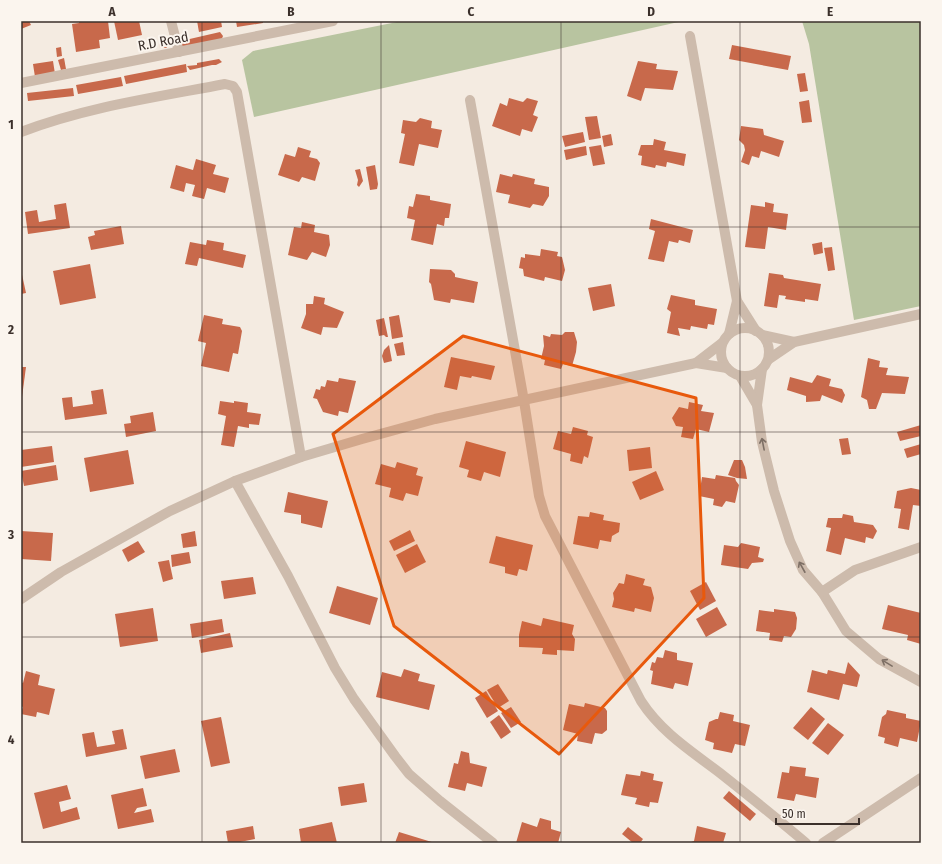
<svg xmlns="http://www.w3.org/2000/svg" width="942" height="864" font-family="'Fira Sans Condensed',sans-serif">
  <rect width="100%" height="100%" fill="#f4ebe1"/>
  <!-- green -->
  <g fill="#b8c4a0">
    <path d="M402 21H683L254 117 242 60 253 51Z"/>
    <path d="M802 21H921V306L854 320 809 44Z"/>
  </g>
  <!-- building -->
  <g fill="#c8694b">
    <path d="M21 21H29L31 25 21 29Z"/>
    <path d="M79 21H108L110 38 99 40 100 48 76 52 72 24 79 23Z"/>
    <path d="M114 21H139L142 35 118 40Z"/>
    <path d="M197 21H221L222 27 199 32Z"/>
    <path d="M236 21H263V23L237 27Z"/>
    <path d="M220 32 223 36 221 41 182 50 181 41Z"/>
    <path d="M166 36 167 48H160L159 37Z"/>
    <path d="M732 45 791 56 788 70 729 59Z"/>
    <path d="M61 47 62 56 57 57 56 48Z"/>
    <path d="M64 58 66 69 61 70 58 60Z"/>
    <path d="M219 59 222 62 216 65H212L190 70 187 66 197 65V63Z"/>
    <path d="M53 61 55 74 35 77 33 64Z"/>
    <path d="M638 61 657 64 656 69 678 71 673 90 645 88 641 101 627 96Z"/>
    <path d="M186 64 187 72 126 84 124 76Z"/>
    <path d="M805 73 808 91 800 92 797 74Z"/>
    <path d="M121 77 123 86 78 94 76 85Z"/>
    <path d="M73 88 74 96 28 101 27 93Z"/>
    <path d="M509 98 523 102 527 98 538 101 533 115 538 117 532 132 522 129 520 136 492 126 500 103 507 106Z"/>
    <path d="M809 100 812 122 802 123 799 102Z"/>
    <path d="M597 116 601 138 589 140 585 117Z"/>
    <path d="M420 118 432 121 431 128 442 130 438 148 419 144 414 166 399 163 405 134 401 133 403 120 416 122Z"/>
    <path d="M741 126 763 129 764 135 784 141 779 157 761 151 759 158 752 156 749 165 741 162 745 150 744 145 739 140Z"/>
    <path d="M583 132 585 142 565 147 562 136Z"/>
    <path d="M611 134 613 145 604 147 602 136Z"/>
    <path d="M654 139 666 142 664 150 686 154 684 166 667 162 666 167 656 165 655 168 641 165 642 156 638 155 641 145H653Z"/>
    <path d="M601 145 605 164 593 166 589 147Z"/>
    <path d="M586 146 587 155 566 160 564 150Z"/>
    <path d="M298 147 311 151 309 157 317 159 320 163 315 181 302 177 299 182 278 175 285 154 295 157Z"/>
    <path d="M196 159 216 165 213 174 229 178 225 193 207 188 204 199 192 196 195 185 186 183 184 192 170 188 176 165 193 170Z"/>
    <path d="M375 165 378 184 377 189 370 190 366 167Z"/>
    <path d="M360 169 363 181 359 187 357 185 358 180 355 170Z"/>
    <path d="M500 174 512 177 513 174 535 179 534 184 549 187V196L543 206 533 204 530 208 508 203 510 195 496 192Z"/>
    <path d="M416 194 430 196V200L451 204 449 218H445L444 226 437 224 433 245 411 240 415 220 407 218 409 206 413 207Z"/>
    <path d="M765 202 774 204 773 212 788 214 786 230 768 227 765 249 745 247 751 205 765 207Z"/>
    <path d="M66 203 70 228 28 234 25 212 37 210 39 222 56 219 54 205Z"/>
    <path d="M651 219 693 230 690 243 679 240 678 243 669 241 664 262 648 259 655 231 649 229Z"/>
    <path d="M302 222 315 225 314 232 329 235 330 245 326 257 312 252 307 260 288 255 294 227 301 228Z"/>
    <path d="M121 226 124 244 91 250 88 237 95 235 94 231Z"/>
    <path d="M207 240 224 243 223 250 246 255 243 268 199 258 197 266 185 264 190 242 206 245Z"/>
    <path d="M822 242 823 253 814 255 812 244Z"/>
    <path d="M832 247 835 270 828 271 824 248Z"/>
    <path d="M541 249 558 252 557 256 562 257 565 270 562 281 545 277 544 281 524 276 523 269 519 268 521 257 525 258V254L540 256Z"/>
    <path d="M90 264 96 298 60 305 53 271Z"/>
    <path d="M430 269 451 270 455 274V277L478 282 474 303 451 299 450 303 434 300 431 284 429 282Z"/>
    <path d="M21 270 26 293 21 294Z"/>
    <path d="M769 273 783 275 784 278 821 284 818 301 805 299V302L785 299 786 296 779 295 777 308 764 306Z"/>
    <path d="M611 284 615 306 593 311 588 288Z"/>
    <path d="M671 295 695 300V305L717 309 714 325 708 324 707 329 691 326 690 330 678 328 680 336 667 333 671 312 667 309Z"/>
    <path d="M314 296 325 298 324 304 344 312 337 328 323 327 321 335 301 328 306 314V304H313Z"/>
    <path d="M204 315 223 319 222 324 240 327 242 331 238 354 233 353 229 372 201 366 206 343 198 341Z"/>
    <path d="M399 315 403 337 392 339 389 317Z"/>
    <path d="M384 318 388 337H386L384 335 379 336 376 320Z"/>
    <path d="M565 332H574L577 342 576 352 572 366 563 364 561 369 544 365 545 360 541 359 544 346 543 335 550 337 551 334 562 335Z"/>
    <path d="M403 342 405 355 397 356 394 344Z"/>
    <path d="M389 345 392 361 384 363 382 356 384 350Z"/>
    <path d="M451 357 495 366 491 380 472 376 471 378 460 376 457 390 444 387Z"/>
    <path d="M868 358 880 361 879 367 888 368 886 375 909 377 905 394 882 393 876 409H869L867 400 861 397Z"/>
    <path d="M21 367H26L22 397H21Z"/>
    <path d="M817 375 831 379 829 386 842 389 845 395 842 403 822 395 820 401 806 402V396L787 390 790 377 812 383Z"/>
    <path d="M339 378 356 381 348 413 339 411 338 416 323 412 317 399 313 398 316 389 320 390 321 386 325 387 327 380 338 382Z"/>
    <path d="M103 389 107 414 65 420 62 398 72 397 73 407 93 404 91 391Z"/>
    <path d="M220 401 234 403V401L248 403 247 412 261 414 259 425 249 424V428L238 426 234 447 221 445 226 416 218 414Z"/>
    <path d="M689 402 703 405 701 411 714 413 709 432 696 429 693 439 681 437 683 427 676 426 672 418 679 407 688 409Z"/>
    <path d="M153 412 156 431 126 437 124 424 131 423 130 416Z"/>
    <path d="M921 425V436L900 441 897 432Z"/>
    <path d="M573 427 588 431 587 435 593 437 588 458 584 456 582 464 570 461 571 454 553 449 558 431 571 434Z"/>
    <path d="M848 438 851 454 842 455 839 439Z"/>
    <path d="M466 441 506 452 500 477 484 472 481 481 467 477 469 470 459 467Z"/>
    <path d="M921 444V454L907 458 904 449Z"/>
    <path d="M52 446 54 462 21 467V450Z"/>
    <path d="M650 447 652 468 629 471 627 450Z"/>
    <path d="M128 450 134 484 90 492 84 458Z"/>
    <path d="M734 460H742L745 467 747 479 737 478 728 475Z"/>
    <path d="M397 462 418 468 416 475 423 477 418 496 406 493 403 501 389 497 391 488 375 484 381 464 395 468Z"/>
    <path d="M56 465 58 480 24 486 21 471Z"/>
    <path d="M656 471 664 490 640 500 632 482Z"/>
    <path d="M716 475 735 478 736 481 739 485 735 503 726 501 722 507 713 505 714 499 699 496 702 477 715 479Z"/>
    <path d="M911 488 921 490V506L913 505 909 530 898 528 901 509 894 508 897 491Z"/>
    <path d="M288 492 328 501 322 528 301 523V515L284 512Z"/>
    <path d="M590 512 604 515 603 520 620 523 619 532 612 536 611 542 600 540 598 549 573 544 578 516 589 517Z"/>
    <path d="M843 514 853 516 854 522 873 525 877 531 873 539 866 537 865 543 845 538 841 555 826 551 831 528 826 527 828 518H842Z"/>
    <path d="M410 530 415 541 394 551 389 541Z"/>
    <path d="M21 531 53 533 51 561 21 559Z"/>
    <path d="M195 531 197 546 183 548 181 534Z"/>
    <path d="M496 536 533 545 527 571 519 569 517 576 505 573V567L489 563Z"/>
    <path d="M138 541 145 552 128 562 122 550Z"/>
    <path d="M741 543 760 547 758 557 764 559 763 562 752 563 748 569 721 565 724 545 738 547Z"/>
    <path d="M417 544 426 562 405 573 396 555Z"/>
    <path d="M189 552 191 563 172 567 171 555Z"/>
    <path d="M169 560 173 579 163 582 158 562Z"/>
    <path d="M626 574 645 579 643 585 651 587 654 598 651 612 635 608 634 612 612 607 614 599 613 593 619 583 624 584Z"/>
    <path d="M253 577 256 594 224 599 221 581Z"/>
    <path d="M706 582 716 601 700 610 690 591Z"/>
    <path d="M337 586 378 598 370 625 329 613Z"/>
    <path d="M888 605 921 613V644L907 640 908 635 882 629Z"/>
    <path d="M717 607 727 625 706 637 696 619Z"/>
    <path d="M153 608 158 641 120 647 115 614Z"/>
    <path d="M774 609 795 612 797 618 796 629 791 637 784 636 782 642 769 640 770 633 756 631 759 610 774 612Z"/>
    <path d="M543 618 574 625 572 634 575 639 574 651 557 650V655L542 654 543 648 519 647V635L522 621 541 626Z"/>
    <path d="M222 619 224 632 192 638 190 624Z"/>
    <path d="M230 633 233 647 201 653 199 640Z"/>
    <path d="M665 650 677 653V660L693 663 688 686 675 683 673 689 651 684 653 671 650 670 652 662 655 663 657 657 663 658Z"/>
    <path d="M848 662 860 675 857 687 843 684 839 700 807 692 812 670 827 674 828 670 845 674Z"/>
    <path d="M404 669 420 674 418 681 435 685 429 710 376 697 382 672 401 677Z"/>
    <path d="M26 671 40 675 38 685 55 689 49 715 37 712 36 717 21 714 23 707 21 706V682L23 683Z"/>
    <path d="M498 684 509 701 498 708 487 690Z"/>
    <path d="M486 691 498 711 487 718 475 698Z"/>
    <path d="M585 703 605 708 607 711V730L602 734 595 733 592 744 577 741 578 734 563 730 569 704 584 707Z"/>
    <path d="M511 707 521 722 511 728 501 713Z"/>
    <path d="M811 707 825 719 808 740 793 728Z"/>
    <path d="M887 710 906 714V718L921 721 917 742 900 738 898 747 884 743 885 738 878 736 882 717 886 714Z"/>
    <path d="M720 712 734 715 733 721 750 725 745 746 735 744 732 753 713 749 714 743 705 740 709 722 716 719H718Z"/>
    <path d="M499 715 511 732 501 739 490 722Z"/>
    <path d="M221 717 230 763 211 767 201 721Z"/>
    <path d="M828 723 844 735 828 755 812 743Z"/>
    <path d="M123 729 127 749 86 757 82 734 94 732 97 747 115 744 112 731Z"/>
    <path d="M175 749 180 772 145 779 140 756Z"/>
    <path d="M461 751 469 753 470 763 487 767 482 787 467 783 465 791 448 787 454 763 458 764Z"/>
    <path d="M790 766 806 768 805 776 819 778 816 798 796 794 794 801 777 798 782 772 789 773Z"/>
    <path d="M641 771 654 774 653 780 663 782 658 803 650 802 649 807 635 804 637 798 621 795 626 774 640 776Z"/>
    <path d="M364 783 367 802 341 806 338 787Z"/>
    <path d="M67 785 71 799 59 802 61 812 77 807 80 819 43 829 34 793Z"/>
    <path d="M143 788 147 806 137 808 134 813 151 809 154 822 118 829 111 795Z"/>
    <path d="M729 791 756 814 750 821 723 798Z"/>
    <path d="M540 818 551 821V829L561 832 558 843H516L522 822 537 827Z"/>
    <path d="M332 822 337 843H301L299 829Z"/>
    <path d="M253 826 255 839 240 842V843H228L226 831Z"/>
    <path d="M697 826 726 833 723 843H688L694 841Z"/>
    <path d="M628 827 643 839 640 843H633L622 834Z"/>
    <path d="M399 832 435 843H395Z"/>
  </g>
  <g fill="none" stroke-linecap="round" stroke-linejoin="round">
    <!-- minor -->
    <g stroke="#cdbbac" stroke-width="10">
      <path d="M171 21 179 52"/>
      <path d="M690 36 737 301 756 331"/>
      <path d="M21 83 333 21"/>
      <path d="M470 100 524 401 539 496 545 516 641 701C661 732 691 751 720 773 749 796 778 819 806 843"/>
      <path d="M21 132C86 107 157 97 225 84L233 86 237 92 301 457"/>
      <circle cx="745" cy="352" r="24"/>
      <path d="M729 334 737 301"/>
      <path d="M762 335 794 342"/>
      <path d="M769 359 794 342 921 314"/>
      <path d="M696 363 722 343"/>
      <path d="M762 369 757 405 762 442 774 491 790 541 803 570 822 592 846 631 879 659 921 682"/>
      <path d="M740 376 757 405"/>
      <path d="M235 481 288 576 335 668 354 699 395 756 409 774 440 801 493 843"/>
      <path d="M822 592 855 570 921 547"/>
      <path d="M21 599 61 572 170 511 235 481 301 457 362 439 435 419 696 363 727 368"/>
      <path d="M823 843 921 778"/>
    </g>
  </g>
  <!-- one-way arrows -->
  <defs><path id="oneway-shaft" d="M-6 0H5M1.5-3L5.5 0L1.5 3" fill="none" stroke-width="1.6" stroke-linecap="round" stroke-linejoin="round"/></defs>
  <g stroke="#7d6f65">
    <use href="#oneway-shaft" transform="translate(763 444) rotate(-101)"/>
    <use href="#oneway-shaft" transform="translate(802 567) rotate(-119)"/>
    <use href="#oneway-shaft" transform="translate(887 663) rotate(-149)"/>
  </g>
  <!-- marked area -->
  <path fill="#e8590c" fill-opacity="0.2" stroke="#e8590c" stroke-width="3" stroke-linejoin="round" d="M463 336 696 398 704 598 559 754 394 626 333 434Z"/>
  <!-- grid -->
  <path fill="none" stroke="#3b302b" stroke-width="1" stroke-opacity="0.55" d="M202 21V843M381 21V843M561 21V843M740 21V843M21 227H921M21 432H921M21 637H921"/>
  <g text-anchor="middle" stroke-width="4" stroke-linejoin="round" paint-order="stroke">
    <!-- street labels -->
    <g font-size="14" fill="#3b302b" stroke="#fbf5ee">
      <text transform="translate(163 41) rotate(-11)" y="5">R.D Road</text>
    </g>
  </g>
  <!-- border -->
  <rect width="942" height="864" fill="none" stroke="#fbf5ee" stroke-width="44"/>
  <!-- scale -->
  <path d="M776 818v6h83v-6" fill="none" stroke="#3b302b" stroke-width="2"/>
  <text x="782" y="818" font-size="12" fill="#3b302b" stroke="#fbf5ee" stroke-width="3" paint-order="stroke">50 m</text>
  <rect x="22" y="22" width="898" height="820" fill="none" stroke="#3b302b" stroke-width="1.5"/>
  <g font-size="13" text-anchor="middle" font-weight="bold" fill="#3b302b">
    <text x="112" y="16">A</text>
    <text x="291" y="16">B</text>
    <text x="471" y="16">C</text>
    <text x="651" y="16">D</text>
    <text x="830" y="16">E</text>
    <text x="11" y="129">1</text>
    <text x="11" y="334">2</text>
    <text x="11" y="539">3</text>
    <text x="11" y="744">4</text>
  </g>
</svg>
